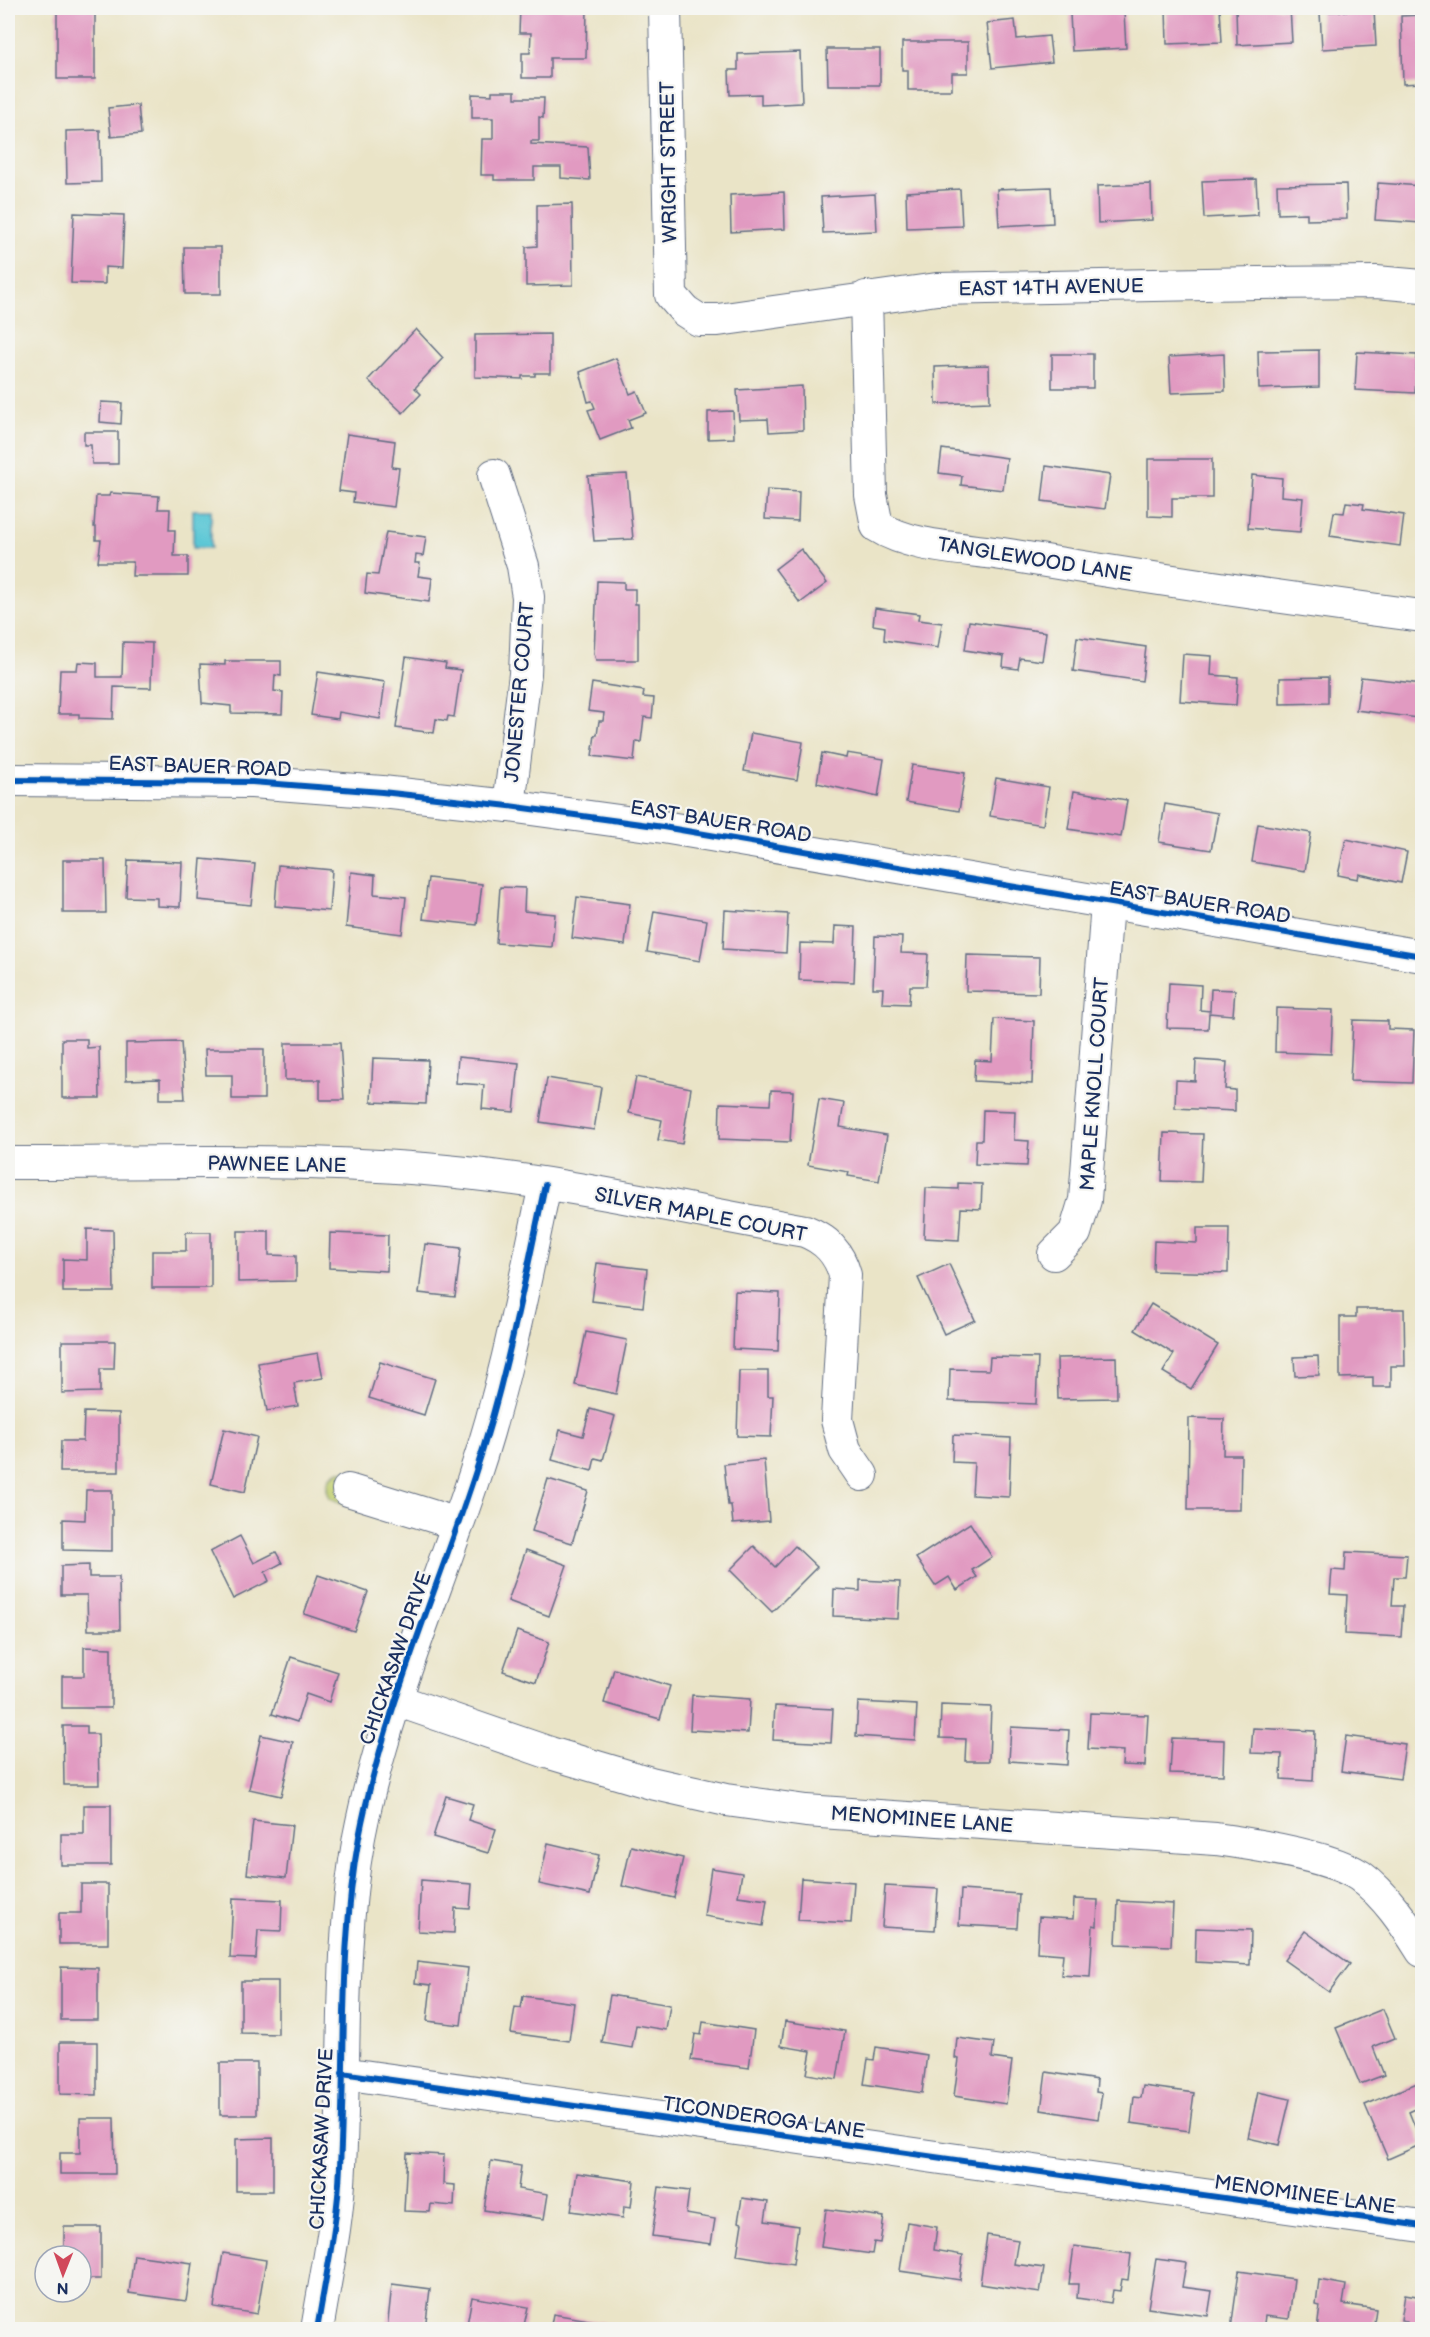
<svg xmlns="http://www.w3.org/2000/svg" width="1430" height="2337" font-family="'Balsamiq Sans',sans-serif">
  <rect width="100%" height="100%" fill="#f6f6f2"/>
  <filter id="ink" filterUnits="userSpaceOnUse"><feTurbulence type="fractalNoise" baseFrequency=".0167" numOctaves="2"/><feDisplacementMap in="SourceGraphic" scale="12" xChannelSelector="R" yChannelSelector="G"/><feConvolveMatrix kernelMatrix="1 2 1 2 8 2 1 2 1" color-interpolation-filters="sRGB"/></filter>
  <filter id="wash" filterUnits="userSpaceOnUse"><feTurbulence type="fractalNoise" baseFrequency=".008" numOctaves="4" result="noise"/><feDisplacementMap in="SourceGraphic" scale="24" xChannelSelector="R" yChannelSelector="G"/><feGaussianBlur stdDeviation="1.35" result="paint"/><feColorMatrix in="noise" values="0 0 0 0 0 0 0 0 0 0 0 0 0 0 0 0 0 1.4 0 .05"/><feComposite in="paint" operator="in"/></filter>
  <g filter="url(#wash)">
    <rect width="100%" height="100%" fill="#eae4c7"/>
    <!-- green -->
    <path fill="#c3d072" stroke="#6f8068" stroke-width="1.5" d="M339 1471H350L358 1479 345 1504 330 1498C324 1487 327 1477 339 1471Z"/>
    <!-- water -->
    <rect fill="#5cc7d5" stroke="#3c7b9a" stroke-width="1.5" x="193" y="510" width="18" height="38"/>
    <g id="blocks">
      <!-- building -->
      <g fill="#e19ac1">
        <rect x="57" y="8" width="38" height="71"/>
        <path d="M520 8H587L586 58H550V78H522V53H530L531 33H519Z"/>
        <path d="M1166 8H1220L1222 42 1167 44Z"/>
        <path d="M1236 8H1290L1292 42 1237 45Z"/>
        <path d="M1374 10 1376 46 1322 49 1320 12Z"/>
        <path d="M1124 12 1126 48 1072 51 1070 14Z"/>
        <path d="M1422 15V96H1420V83L1403 84 1401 16Z"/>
        <path d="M1015 20 1017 39 1049 36 1052 62 992 68 987 23Z"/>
        <path d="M902 42H968V73H952V90H908V70H902Z"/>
        <path d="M827 49H880V85H828Z"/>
        <path d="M800 52 802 103 761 105V94L730 95 729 70H738V54Z"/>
        <path d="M492 91H515V98H544L543 118 539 117V141H531V144L588 147 590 180 561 178V167H534V180H494V175H481L482 139H493V118H472V94L492 95Z"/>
        <path d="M138 105 141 134 111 137 108 108Z"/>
        <path d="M100 130 101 182 67 183 66 131Z"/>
        <path d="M1256 179 1258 215 1204 218 1202 181Z"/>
        <path d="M1378 183 1422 186V223L1375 220Z"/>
        <path d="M1151 184 1152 220 1098 223 1097 186Z"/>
        <path d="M1346 184 1347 219 1307 220V213L1278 214 1277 185Z"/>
        <path d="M1051 187 1053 223 999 226 997 189Z"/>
        <path d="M960 189 962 226 907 228 906 192Z"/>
        <path d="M784 192 785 229 731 232 730 195Z"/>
        <path d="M875 194 877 231 823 233 821 197Z"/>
        <path d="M572 204 573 285 526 286V247L537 246V205Z"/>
        <path d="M74 213 124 215 122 268 105 267V284L71 283Z"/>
        <path d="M184 247H221V294H185Z"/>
        <path d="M416 329 443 358 415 388 421 394 403 413 368 380Z"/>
        <path d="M550 334V373H535V376H522V379L475 377V335Z"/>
        <path d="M1319 350V387L1259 389 1258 351Z"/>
        <path d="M1357 352 1417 355 1415 393 1355 390Z"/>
        <rect x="1052" y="354" width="41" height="34"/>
        <path d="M1224 354 1225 391 1171 393 1169 357Z"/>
        <path d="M616 358 630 394 637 391 646 413 628 420 631 428 600 440 588 410 595 408 592 401 588 402 580 372Z"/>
        <path d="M989 365 990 402 936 404 935 367Z"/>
        <path d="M802 386 803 430 769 432 768 419 739 420 737 390Z"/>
        <path d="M101 402 122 403 121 424 100 422Z"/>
        <path d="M733 411 734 438 708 439V412Z"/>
        <path d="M84 432H118V464H92L91 445H84Z"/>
        <path d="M347 434 395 441 392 467 399 468 394 507 353 502 354 493 339 491Z"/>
        <path d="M942 449 1007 458 1003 490 961 485 962 476 939 473Z"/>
        <path d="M1148 459H1212V498H1172V517L1148 516Z"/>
        <path d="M1046 466 1110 475 1105 509 1042 501Z"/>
        <path d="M627 474 633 539 594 541 588 476Z"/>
        <path d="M1252 475 1282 478 1281 496 1303 498 1300 532 1248 528Z"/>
        <path d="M767 490 799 492 798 521 765 519Z"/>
        <path d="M110 493 159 496 158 509H170L169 530H175L174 556H188V576H132L133 562H98L101 540H96V527H94L96 496H109Z"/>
        <path d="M1346 502 1364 504 1363 509 1404 515 1400 546 1330 536 1334 512 1344 513Z"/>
        <path d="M386 532 426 537 423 556 416 555 415 563H420L418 576 432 578 429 602 365 593 367 574 378 575Z"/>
        <path d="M801 549 827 583 800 603 775 569Z"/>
        <path d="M597 581 624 582V589H635V604H638V660H596L594 654Z"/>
        <path d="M875 608 919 614 918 620 942 623 938 648 884 640 885 627 873 625Z"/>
        <path d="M969 621 1046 632 1042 661 1020 658 1018 669 1003 667 1004 656 965 650Z"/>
        <path d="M1077 637 1146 647 1142 681 1073 671Z"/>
        <path d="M123 642 152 643 151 688 114 687 113 719 79 718V714H58L60 670H77L78 662 97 663V677H122Z"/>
        <path d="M1183 654 1212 656 1211 675 1238 677 1236 705 1180 701Z"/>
        <path d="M406 657 446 663 445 668 461 670 454 717 448 716 447 721 436 719 434 733 396 728Z"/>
        <path d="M225 661H281V676L275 675 274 691 283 692 282 714 231 713V706L202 703 200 664 225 665Z"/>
        <path d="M318 672 385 682 380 719 339 712 338 719 311 715Z"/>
        <path d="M1328 677V703L1280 704V678Z"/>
        <path d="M1361 677 1422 684 1418 718 1356 710Z"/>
        <path d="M592 683 644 691 643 697 654 698 652 718 644 717 641 742 636 741 634 761 592 756 595 735H597L599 721H603L604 713 588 711Z"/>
        <path d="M751 733 803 742 797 780 744 771Z"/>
        <path d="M822 753 846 758 847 753 884 759 878 797 817 783Z"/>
        <path d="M912 765 965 773 959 811 906 802Z"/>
        <path d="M996 778 1049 787 1043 825 990 816Z"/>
        <path d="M1074 791 1127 800 1121 837 1068 829Z"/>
        <path d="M1165 804 1218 813 1211 850 1159 842Z"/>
        <path d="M1258 824 1311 833 1305 871 1252 862Z"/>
        <path d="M1346 839 1407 852 1401 883 1359 874 1358 879 1338 875Z"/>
        <path d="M201 859 255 864 251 905 198 900Z"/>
        <path d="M63 860H105L106 913H63Z"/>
        <path d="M128 860 182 862 180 907 157 906V898L126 897Z"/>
        <path d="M278 865 332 870 329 911 275 906Z"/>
        <path d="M351 872 375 875 374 894 406 897 402 934 346 927Z"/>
        <path d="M428 878 482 884 477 925 423 919Z"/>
        <path d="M500 887 525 888 524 911 555 914 552 947 496 943Z"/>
        <path d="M577 897 630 904 625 945 572 938Z"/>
        <path d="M725 910 788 914 786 953 723 949Z"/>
        <path d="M654 911 707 920 700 961 647 952Z"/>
        <path d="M835 926 856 927 854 982 799 980 800 943 834 944Z"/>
        <path d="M875 936 902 937 901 953 928 954 926 986H910L909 1004 882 1003 883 988H873Z"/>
        <path d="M967 955 1040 957 1039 993 966 991Z"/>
        <path d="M1169 983 1201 985 1200 1010 1210 1011 1211 989 1235 990 1233 1015 1209 1013 1208 1029 1167 1028Z"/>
        <path d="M1276 1008 1333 1010 1331 1054 1275 1052Z"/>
        <path d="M994 1019 1034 1021 1032 1084 974 1081 975 1060 992 1061Z"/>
        <path d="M1353 1020 1388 1021V1029L1414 1030 1412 1083 1350 1081Z"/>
        <path d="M62 1039H87V1048L99 1047 100 1098H62Z"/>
        <path d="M181 1042 185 1099H160V1079L126 1080V1043Z"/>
        <path d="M285 1043H340L344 1100H320V1080H285Z"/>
        <path d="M205 1049H264V1099H232V1075H206Z"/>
        <path d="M458 1057 519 1063 514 1112 482 1109 484 1085 456 1083Z"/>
        <path d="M373 1058 428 1060 426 1104 371 1102Z"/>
        <path d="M1196 1060 1227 1062 1225 1089 1235 1090V1111L1175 1108 1176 1080 1195 1081Z"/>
        <path d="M636 1077 691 1088 682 1144 658 1140 662 1120 629 1113Z"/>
        <path d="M547 1078 601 1087 594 1130 540 1122Z"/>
        <path d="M771 1090 793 1091 790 1142 719 1139 720 1103 770 1105Z"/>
        <path d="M819 1099 844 1103 840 1127 887 1135 879 1181 848 1176 849 1172 808 1165Z"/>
        <path d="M983 1110 1015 1111 1014 1140 1029 1141 1027 1166 975 1164 976 1140H982Z"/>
        <path d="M1164 1133 1203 1134 1201 1182 1162 1181Z"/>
        <path d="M958 1183 982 1184 981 1209 961 1208 959 1240 924 1238 926 1188 958 1189Z"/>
        <path d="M1197 1228H1229L1228 1273 1153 1271 1154 1241 1197 1243Z"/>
        <path d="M87 1229 113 1230 114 1292H63V1259L87 1260Z"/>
        <path d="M238 1231H269V1255L296 1256V1281L238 1282Z"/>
        <path d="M186 1232H211V1288H152V1251H186Z"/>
        <path d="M330 1233 388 1235 387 1271 329 1268Z"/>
        <path d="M425 1244 461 1248 455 1297 419 1293Z"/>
        <path d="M597 1263 647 1269 643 1307 592 1301Z"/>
        <path d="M949 1264 975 1320 944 1334 918 1278Z"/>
        <path d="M735 1291 780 1293 778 1351 733 1349Z"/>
        <path d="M1151 1304 1218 1345 1191 1389 1163 1372 1174 1354 1135 1330Z"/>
        <path d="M1356 1309H1404L1405 1366H1391V1387H1373V1377L1340 1378V1317H1356Z"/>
        <path d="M586 1332 627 1340 616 1394 575 1385Z"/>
        <path d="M62 1341H115L114 1369H100V1392L62 1393Z"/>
        <path d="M318 1353 323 1378 294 1383 298 1406 267 1411 258 1363Z"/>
        <path d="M1318 1356 1319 1375 1295 1376 1294 1357Z"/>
        <path d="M990 1357 1038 1358 1036 1404 949 1401 950 1369 989 1370Z"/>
        <path d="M1116 1357 1117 1398 1058 1399 1057 1358Z"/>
        <path d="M380 1362 435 1379 424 1415 369 1398Z"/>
        <path d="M739 1371H768V1396H773L771 1437 737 1436Z"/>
        <path d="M590 1409 615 1416 603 1460 595 1458 592 1471 552 1460 560 1430 583 1436Z"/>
        <path d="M84 1412 119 1413V1472H60L61 1441H83Z"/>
        <path d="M1189 1418 1224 1419 1223 1455H1241L1240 1510H1188Z"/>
        <path d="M224 1429 257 1437 245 1492 211 1484Z"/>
        <path d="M953 1435 1011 1438 1009 1497 972 1495 974 1463 952 1462Z"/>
        <path d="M764 1460 769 1521 733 1524 731 1505H728L724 1464Z"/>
        <path d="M548 1479 588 1491 572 1543 532 1531Z"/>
        <path d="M86 1490H112V1551L63 1550V1519L85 1520Z"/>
        <path d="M970 1523 992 1557 972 1570 977 1577 957 1590 949 1577 935 1586 916 1558Z"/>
        <path d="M240 1536 254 1563 276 1552 282 1563 265 1572 269 1581 233 1599 210 1552Z"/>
        <path d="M754 1546 775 1567 795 1546 817 1567 772 1612 730 1570Z"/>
        <path d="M526 1550 567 1565 549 1616 508 1601Z"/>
        <path d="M1346 1552 1407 1555 1405 1577H1394L1392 1606H1403L1401 1637 1345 1634 1347 1595 1330 1594 1332 1570 1345 1571Z"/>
        <path d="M89 1565V1577H119L120 1630H88L87 1595H61V1566Z"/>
        <path d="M318 1575 368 1592 354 1631 304 1614Z"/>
        <path d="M860 1580 900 1582 898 1619 833 1616 834 1589 860 1591Z"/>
        <path d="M517 1631 549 1642 536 1682 503 1671Z"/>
        <path d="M84 1647 111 1648V1708H62V1676H84Z"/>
        <path d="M291 1657 338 1672 329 1702 306 1694 297 1722 272 1714Z"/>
        <path d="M614 1669 670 1686 660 1719 604 1703Z"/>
        <path d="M692 1695 750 1699 748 1733 690 1730Z"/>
        <path d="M858 1702 917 1705 915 1740 856 1736Z"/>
        <path d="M941 1705 991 1707 989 1761H965L966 1739 940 1738Z"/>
        <path d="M775 1706 833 1709 831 1743 773 1740Z"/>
        <path d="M1090 1713 1148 1715 1145 1766 1122 1765 1123 1751 1088 1749Z"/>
        <path d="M63 1726H87V1734H98L99 1785H64Z"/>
        <path d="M1011 1727 1069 1730 1067 1765 1009 1761Z"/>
        <path d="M1253 1728 1315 1731 1313 1781 1281 1779 1282 1754 1251 1753Z"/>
        <path d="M261 1735 293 1742 281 1796 249 1789Z"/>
        <path d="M1346 1736 1405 1744 1400 1779 1341 1771Z"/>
        <path d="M1172 1738 1224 1740 1223 1775 1170 1773Z"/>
        <path d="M446 1796 473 1804 468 1820 496 1829 488 1853 433 1837Z"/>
        <path d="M84 1805H111V1865H61V1834H84Z"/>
        <path d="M253 1821 292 1825 286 1878 247 1874Z"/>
        <path d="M548 1843 599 1855 590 1895 539 1884Z"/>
        <path d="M631 1846 683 1858 674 1898 622 1886Z"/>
        <path d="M711 1868 742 1873 738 1896 767 1900 763 1926 704 1916Z"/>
        <path d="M801 1878 854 1882 851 1923 798 1920Z"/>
        <path d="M421 1880 472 1884 470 1909 455 1908 454 1933 418 1931Z"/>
        <path d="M81 1884H108V1944H59V1913H81Z"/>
        <path d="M885 1886 938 1889 935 1930 882 1927Z"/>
        <path d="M961 1890 1019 1894 1017 1928 959 1925Z"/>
        <path d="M233 1898 282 1900 281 1931 258 1930 256 1959 230 1958Z"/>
        <path d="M1074 1899 1098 1900 1097 1926 1093 1925 1090 1977 1061 1975 1063 1954 1037 1952 1039 1917 1073 1919Z"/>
        <path d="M1118 1901 1173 1904 1171 1946 1116 1944Z"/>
        <path d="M1196 1928 1251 1930 1250 1965 1195 1962Z"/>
        <path d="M1305 1931 1350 1964 1329 1992 1284 1960Z"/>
        <path d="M417 1962 468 1968 461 2025 427 2021 431 1985 415 1983Z"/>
        <path d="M61 1967 98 1968V2020H61Z"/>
        <path d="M241 1981H278V2034L241 2033Z"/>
        <path d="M610 1995 670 2005 666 2030 636 2025 632 2048 602 2043Z"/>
        <path d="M523 1996 574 2003 569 2041 511 2033 515 2007 521 2008Z"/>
        <path d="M1383 2009 1395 2038 1373 2047 1384 2075 1360 2084 1336 2028Z"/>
        <path d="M785 2021 845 2031 837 2079 807 2074 811 2051 781 2046Z"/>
        <path d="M703 2022 754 2030 749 2068 691 2060 695 2034 701 2035Z"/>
        <path d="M957 2038 994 2043 992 2058 1012 2061 1006 2104 954 2096 959 2059 955 2058Z"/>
        <path d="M60 2042H97V2095L60 2094Z"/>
        <path d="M876 2047 927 2055 922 2093 864 2084 868 2059 874 2060Z"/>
        <rect x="220" y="2063" width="37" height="52"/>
        <path d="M1046 2072 1097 2080 1096 2092 1102 2093 1098 2119 1041 2110Z"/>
        <path d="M1417 2083 1422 2097V2106L1409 2112 1422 2144 1388 2159 1365 2105Z"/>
        <path d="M1143 2086 1194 2093 1189 2131 1131 2123 1134 2097 1141 2098Z"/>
        <path d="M1258 2092 1290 2099 1279 2145 1248 2138Z"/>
        <path d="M80 2118H114L115 2174H60V2153H80Z"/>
        <path d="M273 2138V2191H236V2139Z"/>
        <path d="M407 2153 444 2155 443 2184 455 2185 454 2206 431 2204 430 2212 404 2211Z"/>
        <path d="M491 2161 521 2166 518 2189 548 2194 544 2219 484 2210Z"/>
        <path d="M577 2173 634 2181 631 2207 624 2206 623 2218 571 2211Z"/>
        <path d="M659 2187 689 2191 686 2214 715 2219 711 2244 652 2236Z"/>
        <path d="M742 2198 768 2202 765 2221 798 2226 793 2264 737 2255 742 2223 738 2222Z"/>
        <path d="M826 2209 884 2217 880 2243 874 2242 872 2254 821 2247Z"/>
        <path d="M907 2222 937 2227 934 2250 963 2255 960 2280 900 2271Z"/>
        <path d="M64 2227H101V2279H81V2256H64Z"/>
        <path d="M987 2235 1018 2240 1014 2264 1044 2268 1040 2293 980 2284Z"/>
        <path d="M1074 2246 1131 2254 1128 2280 1122 2279 1120 2291 1113 2290 1111 2303 1077 2298 1078 2284H1069Z"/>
        <path d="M223 2253 266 2260 257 2314 214 2307Z"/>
        <path d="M134 2255 192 2263 186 2301 129 2293Z"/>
        <path d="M1156 2259 1186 2263 1182 2287 1212 2291 1208 2316 1148 2308Z"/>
        <path d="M1239 2271 1294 2279 1289 2319 1265 2316 1263 2330 1231 2329Z"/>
        <path d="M1319 2280 1346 2285 1343 2304 1376 2309 1373 2330H1317L1320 2306 1316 2305Z"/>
        <path d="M392 2284 430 2289 425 2330H387Z"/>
        <path d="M1405 2294 1422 2297V2330H1406L1407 2321 1401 2320Z"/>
        <path d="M472 2297 528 2307 523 2330H466Z"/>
        <path d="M553 2314 613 2324 612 2330H550Z"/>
      </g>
    </g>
  </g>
  <g filter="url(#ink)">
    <use href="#blocks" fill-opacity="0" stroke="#636e83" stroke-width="1.5"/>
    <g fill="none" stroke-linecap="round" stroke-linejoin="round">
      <defs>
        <g id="minor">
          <path d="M665 8 671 295 685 311 699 320H718L937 289 1258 283 1376 282 1422 286"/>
          <path d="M866 297 871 495 877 526C913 549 967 548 1009 555 1147 578 1284 598 1422 616"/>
          <path d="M494 475 523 566 528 597 525 674 509 806"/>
          <path d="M8 780 252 782 382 792 509 806 663 827 1422 956"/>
          <path d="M8 1163C146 1163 286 1158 425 1169 551 1179 680 1209 805 1231 826 1239 839 1253 845 1275L837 1420 845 1450 862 1475"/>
          <path d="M1054 1254 1075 1233 1085 1200 1107 903"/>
          <path d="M348 1490 458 1524"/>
          <path d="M396 1700 550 1753 651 1783 726 1800 806 1811 1216 1839C1252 1844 1331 1856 1360 1876 1386 1895 1405 1924 1422 1951"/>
          <path d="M342 2073 1422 2226"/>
          <path d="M317 2330C326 2275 338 2221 340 2166 346 2056 339 1946 359 1837 383 1713 435 1596 474 1477 506 1382 524 1283 545 1185"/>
        </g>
      </defs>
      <!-- minor casing -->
      <use href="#minor" stroke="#636e83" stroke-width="34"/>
      <!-- minor -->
      <use href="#minor" stroke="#fff" stroke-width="32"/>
      <defs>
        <g id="cycleway">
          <path d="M8 780 252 782 382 792 509 806 663 827 1422 956"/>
          <path d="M342 2073 1422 2226"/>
          <path d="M317 2330C326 2275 338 2221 340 2166 346 2056 339 1946 359 1837 383 1713 435 1596 474 1477 506 1382 524 1283 545 1185"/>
        </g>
      </defs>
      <!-- cycleway casing -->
      <use href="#cycleway" stroke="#f6f6f2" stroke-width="10"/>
      <!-- cycleway -->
      <use href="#cycleway" stroke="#0057b8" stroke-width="6"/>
    </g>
  </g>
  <g text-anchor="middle" stroke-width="4.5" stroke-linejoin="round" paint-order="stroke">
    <!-- street labels -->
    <g font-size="20" fill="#1b2f5e" stroke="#f6f6f2">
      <text transform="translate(668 162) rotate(-91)" y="7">WRIGHT STREET</text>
      <text transform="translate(1051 287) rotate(-1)" y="7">EAST 14TH AVENUE</text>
      <text transform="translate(1035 559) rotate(9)" y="7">TANGLEWOOD LANE</text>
      <text transform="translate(519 692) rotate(-85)" y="7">JONESTER COURT</text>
      <text transform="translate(200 766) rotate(2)" y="7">EAST BAUER ROAD</text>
      <text transform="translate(721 821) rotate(9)" y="7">EAST BAUER ROAD</text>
      <text transform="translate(1200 902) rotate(9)" y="7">EAST BAUER ROAD</text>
      <text transform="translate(1094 1084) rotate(-86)" y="7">MAPLE KNOLL COURT</text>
      <text transform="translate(277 1164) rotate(1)" y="7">PAWNEE LANE</text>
      <text transform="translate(701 1214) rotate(11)" y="7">SILVER MAPLE COURT</text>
      <text transform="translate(395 1658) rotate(-71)" y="7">CHICKASAW DRIVE</text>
      <text transform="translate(922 1819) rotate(4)" y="7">MENOMINEE LANE</text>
      <text transform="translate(764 2117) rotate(8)" y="7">TICONDEROGA LANE</text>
      <text transform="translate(321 2139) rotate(-87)" y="7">CHICKASAW DRIVE</text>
      <text transform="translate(1305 2194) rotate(8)" y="7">MENOMINEE LANE</text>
    </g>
  </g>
  <!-- margin -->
  <rect width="1430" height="2337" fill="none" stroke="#f6f6f2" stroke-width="30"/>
  <!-- north arrow -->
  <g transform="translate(63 2274) rotate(181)"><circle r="28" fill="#f6f6f2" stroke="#9ea6b7" stroke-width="1.5"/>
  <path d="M0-4.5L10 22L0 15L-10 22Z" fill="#d1495b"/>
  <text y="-9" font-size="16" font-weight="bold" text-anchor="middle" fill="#1b2f5e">N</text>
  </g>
</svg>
